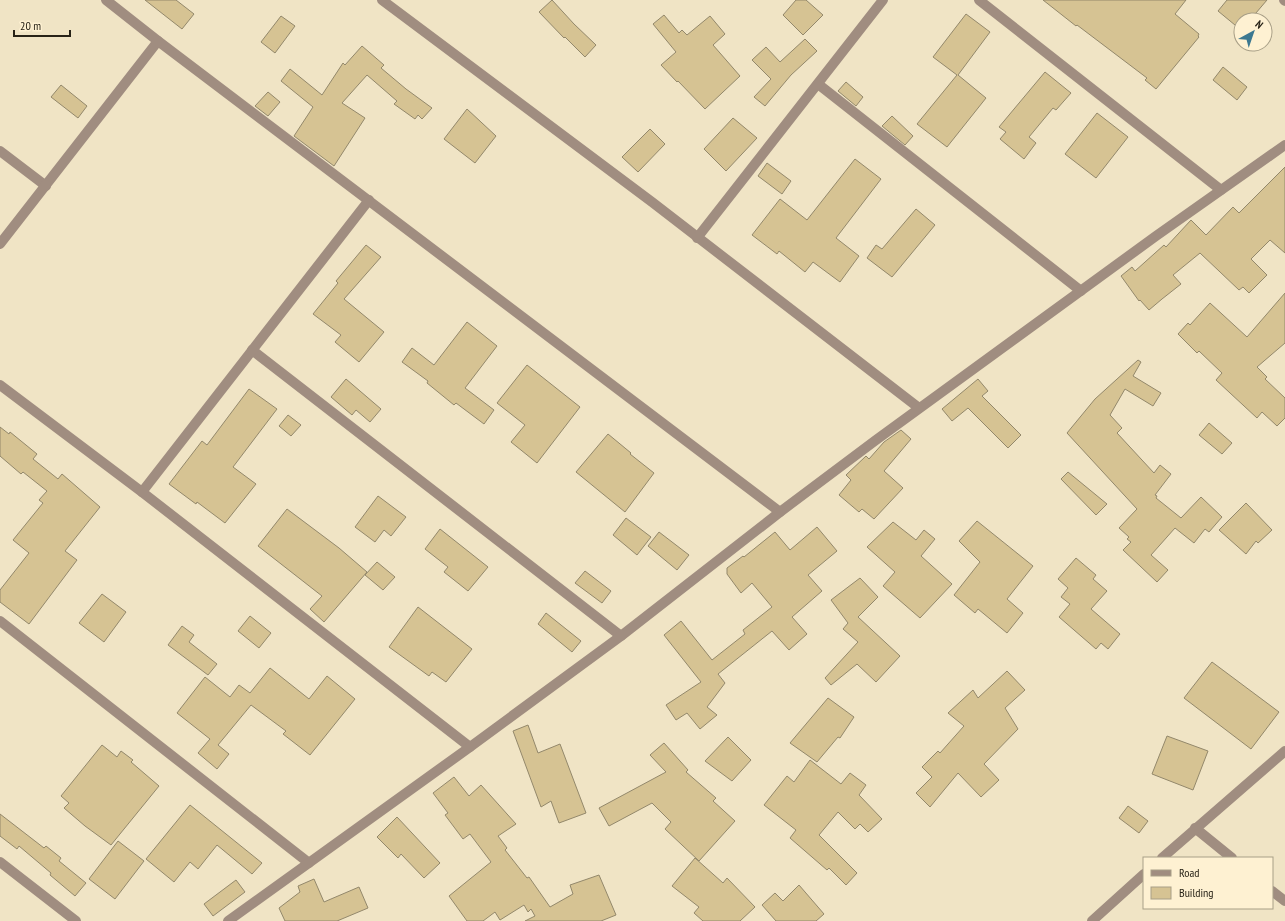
<svg xmlns="http://www.w3.org/2000/svg" width="1285" height="921" font-family="'PT Sans Narrow',sans-serif">
  <rect width="100%" height="100%" fill="#f0e4c5"/>
  <!-- building -->
  <g fill="#d6c393" stroke="#93886b">
    <path d="M145 0H176L194 14 182 29Z"/>
    <path d="M552 0 574 24 596 45 585 57 565 37 564 38 539 12Z"/>
    <path d="M796 0H806L823 15 803 35 783 15Z"/>
    <path d="M1043 0H1186L1175 14 1199 34 1198 36 1199 37 1156 89 1145 80 1147 78 1077 25 1076 26Z"/>
    <path d="M1227 0H1267L1250 20H1241V30L1218 11Z"/>
    <path d="M966 14 990 32 958 75 986 98 947 147 917 124 957 75 933 57Z"/>
    <path d="M664 15 679 33 682 30 687 35 710 16 725 34 713 45 740 76 705 109 678 81 677 82 661 65 676 52 653 24Z"/>
    <path d="M281 16 295 26 275 53 261 42Z"/>
    <path d="M805 39 817 51 791 75 765 106 754 97 771 79 752 60 766 47 780 62Z"/>
    <path d="M362 46 384 65 381 68 406 89 432 108 422 119 418 115 415 119 394 104 397 101 367 75 342 103 365 118 334 166 294 136 313 107 281 81 290 69 322 95 343 63 345 65Z"/>
    <path d="M1223 67 1247 87 1237 100 1213 80Z"/>
    <path d="M1045 72 1071 93 1056 110 1053 108 1029 137 1036 143 1024 159 1000 139 1006 132 999 127Z"/>
    <path d="M846 82 863 97 856 106 838 91Z"/>
    <path d="M61 85 87 106 78 118 51 97Z"/>
    <path d="M268 92 280 102 268 116 255 106Z"/>
    <path d="M467 109 496 136 475 163 444 139Z"/>
    <path d="M1097 113 1128 137 1096 178 1065 154Z"/>
    <path d="M892 116 913 136 905 145 882 126Z"/>
    <path d="M733 118 757 138 726 171 704 149Z"/>
    <path d="M650 129 665 144 638 172 622 157Z"/>
    <path d="M855 159 881 179 836 238 859 256 840 282 813 262 805 272 779 251 777 254 752 235 780 199 807 220Z"/>
    <path d="M767 163 791 181 782 194 758 176Z"/>
    <path d="M1285 167V253L1270 240 1251 259 1267 275 1249 293 1243 287 1239 290 1200 253 1173 275 1181 284 1162 299 1149 310 1140 300 1139 301 1121 276 1132 267 1135 271 1164 245 1166 247 1191 220 1206 235 1233 207 1239 213Z"/>
    <path d="M916 209 935 225 892 277 867 258 876 245 882 249Z"/>
    <path d="M366 245 381 257 344 299 384 332 359 362 335 342 341 335 313 314 338 283 336 281Z"/>
    <path d="M1285 293V343L1257 367 1267 377 1265 379 1285 398V418L1277 426 1262 412 1257 418 1216 380 1222 373 1199 351 1197 353 1178 334 1188 323 1190 325 1210 303 1247 337Z"/>
    <path d="M467 322 497 346 465 388 494 410 484 424 456 403 454 405 427 383 428 381 402 362 412 348 434 365Z"/>
    <path d="M1138 360 1141 362 1133 376 1161 393 1153 406 1125 389 1110 415 1122 428 1117 433 1154 473 1160 465 1171 474 1155 495 1157 496 1156 498 1181 518 1201 497 1222 517 1209 532 1205 529 1194 543 1175 528 1151 555 1168 570 1157 582 1123 550 1131 542 1127 539 1129 537 1119 528 1137 509 1067 433 1095 399Z"/>
    <path d="M527 365 580 407 537 463 511 442 525 425 497 403Z"/>
    <path d="M346 379 381 409 370 422 356 410 352 415 331 397Z"/>
    <path d="M978 379 988 391 982 396 1021 435 1008 448 968 408 952 421 942 409Z"/>
    <path d="M249 389 277 409 233 467 256 484 225 523 197 502 196 504 169 484 202 441 207 445Z"/>
    <path d="M288 415 301 425 291 436 279 426Z"/>
    <path d="M1209 423 1232 443 1222 454 1199 435Z"/>
    <path d="M0 427 9 434 10 432 37 454 33 459 58 479 62 474 100 507 65 551 77 560 29 624 0 602V590L29 553 13 540 43 503 39 500 47 491 23 472 21 474 0 456Z"/>
    <path d="M901 430 911 439 884 471 903 488 874 519 862 509 859 512 839 495 851 480 846 475 866 456 869 459 884 442Z"/>
    <path d="M608 434 631 453 630 454 654 473 625 512 576 472Z"/>
    <path d="M1068 472 1107 504 1096 515 1061 479Z"/>
    <path d="M378 496 406 517 391 536 384 530 375 542 355 527Z"/>
    <path d="M1246 503 1272 530 1258 543 1256 541 1246 554 1219 530Z"/>
    <path d="M287 509 339 548 367 572 324 622 310 609 322 596 258 546Z"/>
    <path d="M626 518 651 537 637 555 613 535Z"/>
    <path d="M977 521 1033 566 1007 599 1023 613 1007 633 978 609 975 613 954 595 980 562 959 541Z"/>
    <path d="M893 522 916 540 924 530 935 539 921 556 952 584 920 618 883 586 895 572 867 547Z"/>
    <path d="M817 527 837 551 808 575 822 591 792 617 807 634 789 650 772 631 718 674 725 683 707 707 717 715 700 729 687 713 676 720 666 705 701 682 664 635 681 621 712 660 745 634 743 630 772 607 752 583 741 593 727 574V568L743 556 744 557 775 532 790 550Z"/>
    <path d="M440 529 488 567 468 591 444 572 448 567 425 549Z"/>
    <path d="M659 532 689 555 677 570 648 546Z"/>
    <path d="M1076 558 1096 575 1093 579 1107 591 1091 609 1120 634 1108 649 1101 643 1096 649 1059 617 1070 604 1061 597 1068 588 1058 579Z"/>
    <path d="M377 562 395 577 383 590 365 575Z"/>
    <path d="M585 571 611 591 602 603 575 583Z"/>
    <path d="M860 578 878 597 858 617 900 656 876 682 857 664 831 685 825 678 858 642 843 629 848 623 831 600Z"/>
    <path d="M102 594 126 612 104 642 79 623Z"/>
    <path d="M418 607 472 649 446 682 432 672 429 676 389 647Z"/>
    <path d="M546 613 581 641 572 652 538 624Z"/>
    <path d="M250 616 271 633 259 648 238 631Z"/>
    <path d="M182 626 194 635 189 642 217 664 208 675 168 645Z"/>
    <path d="M1212 662 1279 712 1251 749 1184 698Z"/>
    <path d="M270 668 309 699 327 676 355 699 310 755 283 734 286 731 251 705 218 745 229 754 217 769 198 753 210 739 177 713 205 677 230 697 239 685 250 693Z"/>
    <path d="M1007 671 1025 690 1005 708 1018 729 984 764 999 780 981 797 958 773 930 807 916 793 932 777 922 767 938 751 940 753 964 726 948 713 973 690 978 698Z"/>
    <path d="M828 698 854 717 840 738 838 737 817 762 790 743Z"/>
    <path d="M528 725 538 753 560 744 586 813 559 823 551 801 541 807 513 731Z"/>
    <path d="M1167 736 1208 751 1193 790 1152 774Z"/>
    <path d="M728 737 751 760 732 781 705 761Z"/>
    <path d="M664 743 688 770 686 772 716 798 713 801 735 821 699 861 665 829 671 822 652 803 609 826 599 808 666 772 650 755Z"/>
    <path d="M102 745 117 757 121 751 133 760 131 762 159 786 111 845 85 826 64 808 69 803 61 796Z"/>
    <path d="M810 760 841 784 850 773 866 785 859 795 882 819 868 832 860 824 855 829 838 812 819 835 857 873 846 885 829 868 827 870 790 838 796 830 764 805 787 776 794 782Z"/>
    <path d="M454 777 469 796 481 785 516 824 498 836 507 848 505 850 527 878 529 877 550 907 573 894 570 885 599 875 616 915 601 921H525L535 916 531 909 528 912 524 905 500 920 495 912 483 921H467L449 896 491 862 470 834 463 839 445 815 448 813 433 793Z"/>
    <path d="M190 805 262 863 252 874 217 845 198 869 190 862 174 882 146 859Z"/>
    <path d="M1128 806 1148 821 1139 833 1119 818Z"/>
    <path d="M0 814 44 848 46 846 61 858 59 861 86 883 75 896 50 875 51 873 19 846 17 849 0 836Z"/>
    <path d="M397 817 440 863 424 878 401 854 398 858 377 837Z"/>
    <path d="M118 841 144 861 115 899 89 879Z"/>
    <path d="M695 858 723 883 727 878 755 907 740 921H703L694 913 699 907 672 886Z"/>
    <path d="M314 879 324 902 359 887 368 908 337 921H285L279 908 300 892 298 886Z"/>
    <path d="M236 880 245 892 213 916 204 904Z"/>
    <path d="M799 885 824 914 816 921H776L762 905 775 893 783 901Z"/>
  </g>
  <g fill="none" stroke-linecap="round" stroke-linejoin="round">
    <!-- minor -->
    <g stroke="#a08d80" stroke-width="10">
      <path d="M106 0 158 41 780 512"/>
      <path d="M382 0 652 202 919 408"/>
      <path d="M979 0 1221 190"/>
      <path d="M1284 0 1285 1"/>
      <path d="M818 84 1081 291"/>
      <path d="M0 151 46 186"/>
      <path d="M697 238 883 0"/>
      <path d="M0 244 158 41"/>
      <path d="M252 350 621 636"/>
      <path d="M0 385 142 492 470 747"/>
      <path d="M142 492 369 200"/>
      <path d="M0 621 309 863"/>
      <path d="M1195 828 1232 858"/>
      <path d="M1162 858 1285 751"/>
      <path d="M0 862 76 921"/>
      <path d="M1272 891 1285 901"/>
      <path d="M228 921 470 747 621 636 780 512 876 440 1156 236 1285 145"/>
      <path d="M1092 921 1144 874"/>
    </g>
  </g>
  <!-- legend -->
  <rect x="1143" y="857" width="130" height="52" fill="#fef1d2" stroke="#a89f87"/>
  <rect x="1151" y="870" width="20" height="6" fill="#a08d80" stroke="#a89f87"/>
  <text x="1179" y="877" font-size="12" fill="#282317">Road</text>
  <rect x="1151" y="887" width="20" height="12" fill="#d6c393" stroke="#a89f87"/>
  <text x="1179" y="897" font-size="12" fill="#282317">Building</text>
  <!-- north arrow -->
  <g transform="translate(1253 32) rotate(40)"><circle r="19" fill="#fef1d2" stroke="#a89f87"/>
  <path d="M0-3L7 15L0 10L-7 15Z" fill="#3c7890"/>
  <text y="-6" font-size="11" font-weight="bold" text-anchor="middle" fill="#282317">N</text>
  </g>
  <!-- scale -->
  <path d="M14 30v6h56v-6" fill="none" stroke="#282317" stroke-width="2"/>
  <text x="20" y="30" font-size="12" fill="#282317" stroke="#fef1d2" stroke-width="3" paint-order="stroke">20 m</text>
</svg>
